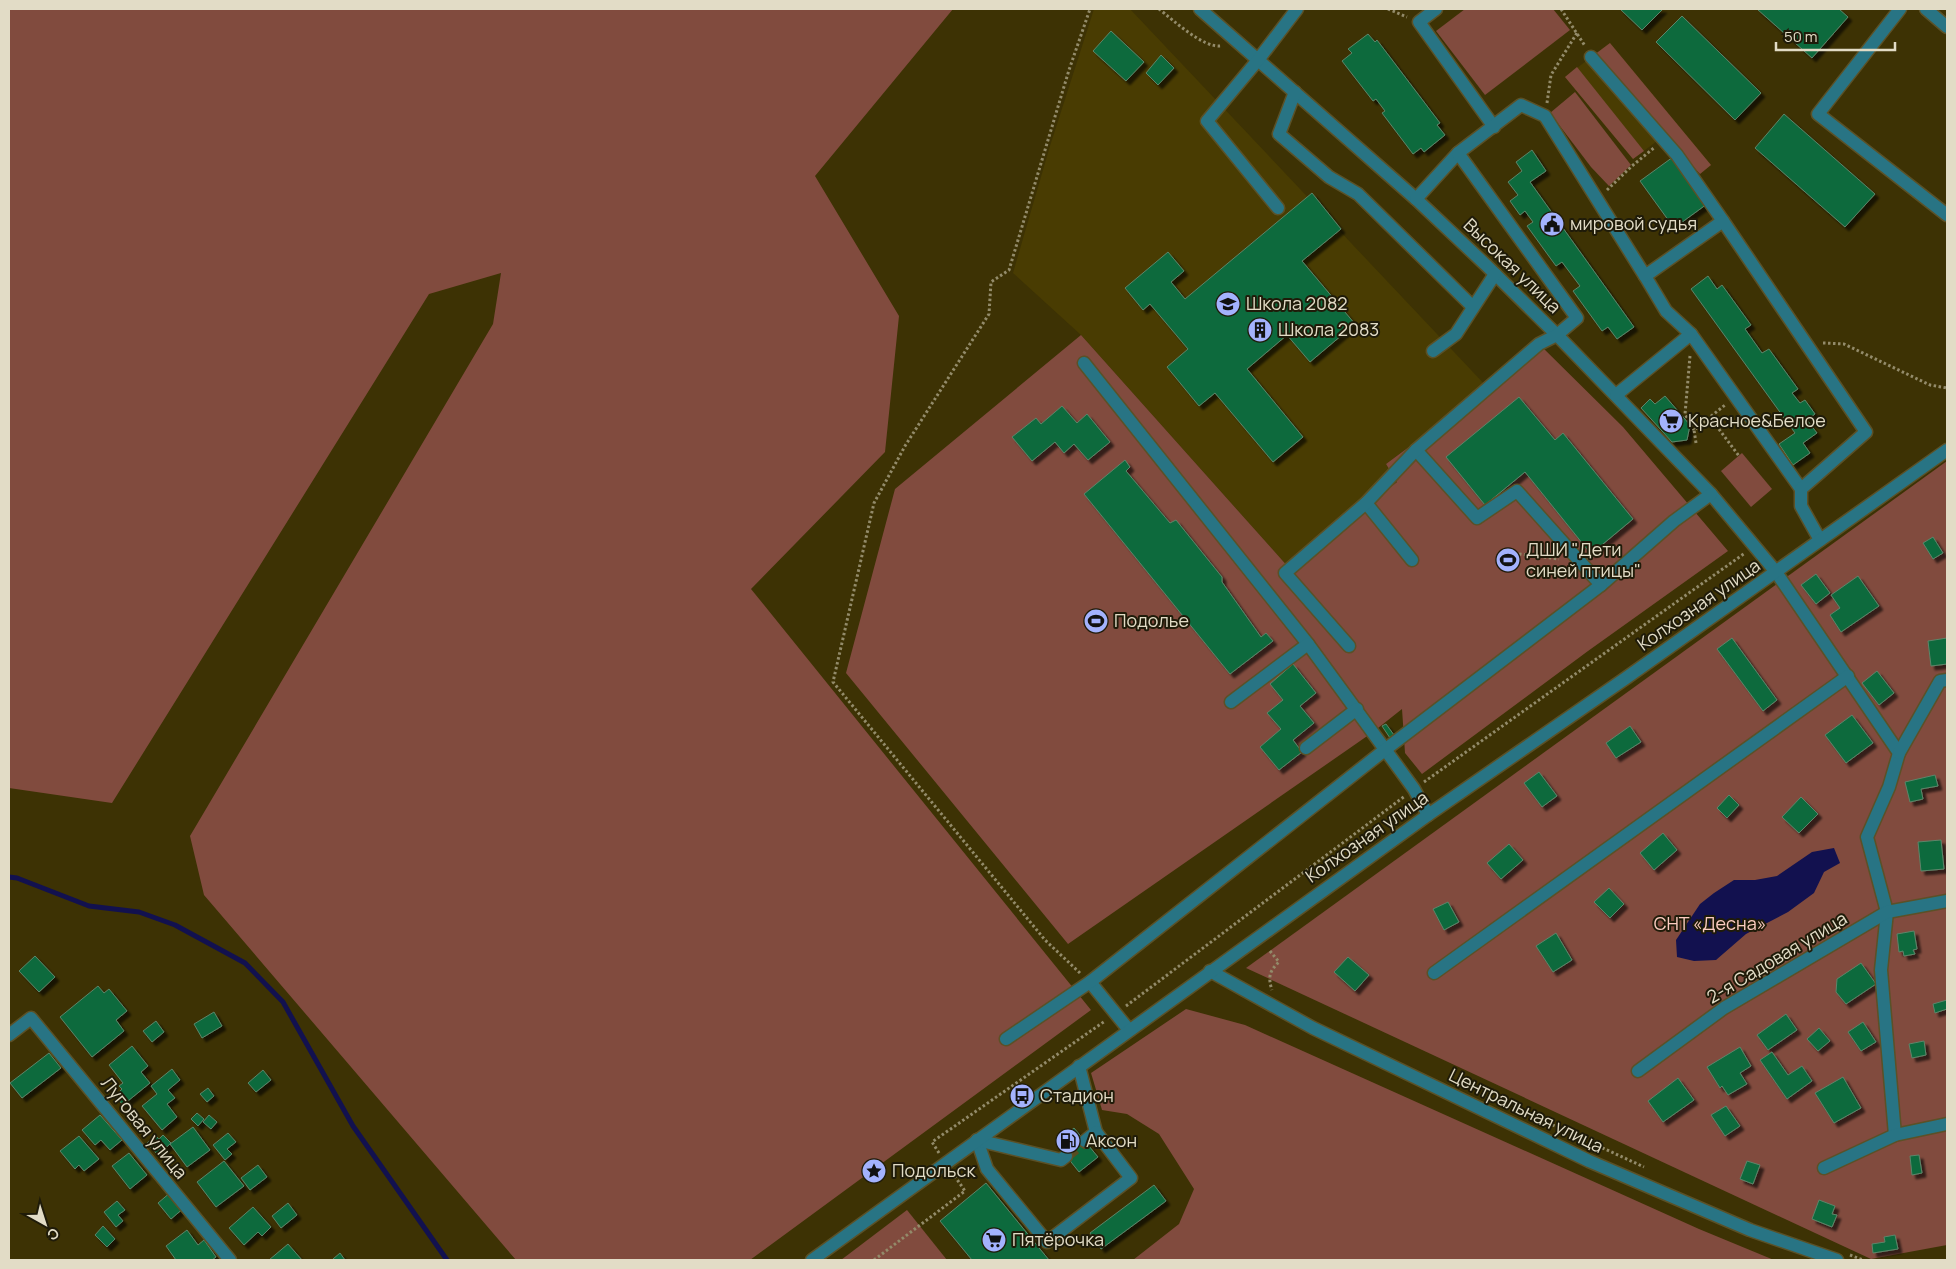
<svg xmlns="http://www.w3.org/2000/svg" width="1956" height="1269" font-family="Manrope,sans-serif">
  <defs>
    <filter id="shadow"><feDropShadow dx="4" dy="4" stdDeviation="1" flood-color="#0009"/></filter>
  </defs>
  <rect width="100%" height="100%" fill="#3d3204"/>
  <!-- built -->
  <g fill="#493c02">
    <path d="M1094 9H1130L1488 388 1386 464 1397 482 1290 569 1081 335 1013 273 1050 146Z"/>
    <path d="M1610 43 1711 165 1700 174 1665 135 1633 159 1565 77Z"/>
  </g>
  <!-- green -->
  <g fill="#814b3e">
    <path d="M9 9H953L815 176 899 316 885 452 751 589 1091 1010 750 1260H516L204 895 190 836 493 324 501 273 429 294 112 803 9 788Z"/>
    <path d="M1465 9H1553L1570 30 1485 95 1436 31Z"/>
    <path d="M1610 43 1711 165 1700 174 1594 55Z"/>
    <path d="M1577 67 1644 151 1633 159 1565 77Z"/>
    <path d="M1575 92 1631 165 1609 186 1591 167 1550 113Z"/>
    <path d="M1081 335 1290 569 1397 482 1386 464 1488 388 1539 344 1623 427 1728 551 1588 651 1422 774 1405 753 1402 709 1373 732 1068 944 846 673 895 489Z"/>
    <path d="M1742 453 1772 489 1751 507 1721 471Z"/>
    <path d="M1947 461V1245L1871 1259 1246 968Z"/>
    <path d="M1186 1009 1245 1025 1699 1229 1774 1260H1133L1179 1224 1194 1189 1159 1134 1127 1114 1102 1110 1091 1073Z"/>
    <path d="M907 1210 947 1260H841Z"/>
  </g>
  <!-- water -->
  <path fill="#12114f" d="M1834 848 1840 863 1824 872 1814 893 1788 912 1746 934 1716 960 1694 961 1677 957 1676 940 1700 904 1714 893 1734 880H1755L1777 876 1812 852Z"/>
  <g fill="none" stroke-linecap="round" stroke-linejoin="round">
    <!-- stream -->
    <path stroke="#12114f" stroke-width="5" d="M9 877 17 878 89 906 139 912 175 925 245 963 283 1002 353 1126 447 1260"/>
  </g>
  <!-- building -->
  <g fill="#0d6a3c" stroke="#5c856a" filter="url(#shadow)">
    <path d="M1620 9H1663L1642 30Z"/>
    <path d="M1757 9H1839L1848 17 1812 58Z"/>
    <path d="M1682 16 1761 93 1735 120 1656 42Z"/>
    <path d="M1111 31 1144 62 1126 81 1093 51Z"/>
    <path d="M1368 34 1375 42 1377 40 1440 123 1437 125 1445 135 1424 152 1421 148 1413 154 1382 113 1385 111 1376 99 1373 101 1342 61 1352 53 1348 49Z"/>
    <path d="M1161 55 1174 68 1158 85 1146 73Z"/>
    <path d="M1784 114 1875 194 1845 227 1755 148Z"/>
    <path d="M1532 150 1546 171 1530 182 1634 327 1617 339 1608 327 1602 331 1573 291 1580 286 1562 262 1556 266 1527 226 1533 222 1525 211 1520 215 1510 201 1518 195 1508 182 1522 171 1516 162Z"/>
    <path d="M1673 157 1707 204 1674 228 1640 181Z"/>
    <path d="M1312 193 1341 229 1302 261 1355 324 1310 362 1287 335 1247 369 1303 437 1273 462 1215 393 1199 406 1167 367 1188 349 1150 304 1143 310 1125 288 1168 252 1184 271 1171 282 1185 299Z"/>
    <path d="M1708 276 1717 289 1722 285 1751 325 1745 329 1762 353 1769 349 1798 389 1792 393 1800 403 1805 400 1815 414 1807 420 1817 433 1803 443 1810 453 1793 465 1779 444 1795 433 1691 289Z"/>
    <path d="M1665 396 1690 425 1687 440 1672 442 1641 408 1650 399 1655 404Z"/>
    <path d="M1519 397 1555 440 1563 433 1633 519 1591 554 1525 472 1485 505 1446 457Z"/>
    <path d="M1062 406 1077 423 1087 414 1110 442 1088 460 1074 444 1064 453 1055 442 1032 461 1012 437 1036 418 1041 424Z"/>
    <path d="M1125 460 1130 467 1126 471 1170 523 1176 520 1222 577V582L1261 637 1266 633 1273 641 1230 674 1084 494Z"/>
    <path d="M1933 537 1943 553 1933 559 1923 543Z"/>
    <path d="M1816 574 1830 593 1816 604 1801 585Z"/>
    <path d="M1858 576 1879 606 1841 632 1830 615 1840 608 1831 595Z"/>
    <path d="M1732 638 1777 700 1763 711 1717 649Z"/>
    <path d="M1947 638V664L1931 666 1928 641Z"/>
    <path d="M1293 664 1316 693 1300 706 1314 723 1293 740 1302 752 1279 770 1260 747 1281 729 1267 713 1283 700 1270 684Z"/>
    <path d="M1877 671 1894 693 1879 705 1862 683Z"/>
    <path d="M1852 715 1873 743 1846 763 1825 735Z"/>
    <path d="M1386 724 1394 735 1390 738 1382 726Z"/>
    <path d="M1630 726 1641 742 1616 758 1606 743Z"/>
    <path d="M1539 772 1557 796 1542 807 1524 783Z"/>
    <path d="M1935 775 1938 786 1921 789 1923 799 1910 802 1905 782Z"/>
    <path d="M1729 795 1739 805 1727 818 1717 808Z"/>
    <path d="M1801 797 1818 814 1799 833 1782 817Z"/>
    <path d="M1663 833 1677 850 1654 870 1640 853Z"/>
    <path d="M1941 840 1944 869 1921 871 1918 842Z"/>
    <path d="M1509 844 1523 860 1501 879 1487 863Z"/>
    <path d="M1609 888 1624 904 1610 918 1594 902Z"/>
    <path d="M1448 902 1459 922 1444 930 1433 909Z"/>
    <path d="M1914 931 1917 949 1913 950 1915 954 1904 956 1903 951 1899 952 1897 934Z"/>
    <path d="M1556 933 1572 960 1553 972 1536 946Z"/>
    <path d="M35 956 55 977 39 992 19 971Z"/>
    <path d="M1348 957 1369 975 1355 991 1334 972Z"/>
    <path d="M1861 963 1876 984 1846 1004 1836 992 1837 979Z"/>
    <path d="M98 986 104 993 109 989 127 1011 116 1020 124 1031 92 1057 60 1017Z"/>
    <path d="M1947 1000V1009L1935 1013 1933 1004Z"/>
    <path d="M214 1012 222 1026 202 1038 194 1024Z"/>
    <path d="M1786 1014 1797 1030 1768 1050 1757 1035Z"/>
    <path d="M156 1021 164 1032 152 1042 143 1031Z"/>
    <path d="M1863 1022 1876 1042 1861 1051 1848 1032Z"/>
    <path d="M1819 1028 1830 1041 1818 1051 1807 1039Z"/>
    <path d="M1924 1041 1926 1055 1912 1058 1909 1044Z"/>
    <path d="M132 1046 148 1066 141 1072 150 1083 123 1105 115 1096 122 1089 119 1086 123 1083 109 1065Z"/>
    <path d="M1740 1047 1751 1066 1740 1073 1747 1084 1728 1095 1722 1086 1720 1088 1707 1067Z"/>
    <path d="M1772 1052 1788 1075 1802 1066 1812 1081 1787 1099 1760 1060Z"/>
    <path d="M49 1053 61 1068 22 1098 10 1083Z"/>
    <path d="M172 1069 180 1080 168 1090 175 1098 167 1104 177 1117 162 1130 142 1106 157 1094 151 1086Z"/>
    <path d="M263 1070 271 1080 256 1092 248 1083Z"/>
    <path d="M1843 1077 1861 1108 1834 1123 1815 1093Z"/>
    <path d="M1678 1078 1694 1100 1663 1122 1648 1101Z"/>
    <path d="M208 1088 214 1096 207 1102 200 1094Z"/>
    <path d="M1726 1106 1740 1126 1725 1136 1711 1115Z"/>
    <path d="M197 1113 204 1119 198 1126 191 1119Z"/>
    <path d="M100 1115 122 1140 110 1150 101 1140 95 1145 82 1130Z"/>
    <path d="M209 1115 217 1122 211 1129 203 1122Z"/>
    <path d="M193 1127 210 1150 187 1167 170 1144Z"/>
    <path d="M1074 1128 1098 1157 1079 1172 1056 1143Z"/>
    <path d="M228 1133 236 1142 227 1149 232 1154 225 1160 213 1145Z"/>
    <path d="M155 1135 159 1139 163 1135 171 1143 158 1155 147 1143Z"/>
    <path d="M79 1136 99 1159 84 1171 79 1165 75 1169 60 1151Z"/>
    <path d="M129 1153 147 1175 130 1189 112 1166Z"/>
    <path d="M1919 1155 1922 1173 1912 1175 1910 1156Z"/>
    <path d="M224 1161 244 1186 216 1207 197 1182Z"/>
    <path d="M1747 1161 1760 1165 1753 1184 1740 1179Z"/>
    <path d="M258 1165 267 1177 250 1190 241 1178Z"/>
    <path d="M986 1183 1049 1260H972L940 1221Z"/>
    <path d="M1154 1185 1166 1201 1101 1249 1090 1233Z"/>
    <path d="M171 1192 185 1207 171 1219 158 1203Z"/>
    <path d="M1819 1200 1835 1206 1832 1214 1837 1215 1832 1227 1812 1219Z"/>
    <path d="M117 1201 125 1210 118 1215 123 1221 116 1227 104 1212Z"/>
    <path d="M288 1203 297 1215 281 1228 272 1216Z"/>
    <path d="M253 1207 271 1227 262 1236 258 1232 244 1245 229 1228Z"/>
    <path d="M103 1226 115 1239 107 1247 95 1235Z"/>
    <path d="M187 1230 198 1245 204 1240 216 1257 212 1260H176L166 1246Z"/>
    <path d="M1895 1235 1898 1249 1873 1253 1872 1244 1885 1242 1884 1237Z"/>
    <path d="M288 1244 302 1260H269Z"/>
    <path d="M340 1253 345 1260H334L333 1259Z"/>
  </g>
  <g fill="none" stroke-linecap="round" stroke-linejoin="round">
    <!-- minor-tunnel -->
    <path stroke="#564c21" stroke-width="12" stroke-dasharray="12 6" stroke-linecap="butt" d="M1066 1156 1085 1141"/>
    <defs>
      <g id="minor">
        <path d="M1200 9 1416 199 1487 266 1557 335 1711 494 1776 572 1899 753 1889 787 1867 837 1887 912 1881 970 1895 1135"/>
        <path d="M1436 9 1419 22 1494 127"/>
        <path d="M1900 9 1818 114 1947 215"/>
        <path d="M1926 9 1947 27"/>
        <path d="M1591 57 1677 155 1723 221"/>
        <path d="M1295 92 1279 134 1329 177 1358 194 1473 307"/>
        <path d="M1416 199 1458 153"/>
        <path d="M1278 208 1207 121 1258 60 1297 9"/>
        <path d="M1645 276 1666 311 1691 334 1801 489"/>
        <path d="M1433 351 1456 334 1495 274"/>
        <path d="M1084 363 1308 644 1414 789 1428 815"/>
        <path d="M1616 395 1691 334"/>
        <path d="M1416 450 1477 518 1517 491 1601 585 1674 521 1711 494"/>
        <path d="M1366 503 1412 560"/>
        <path d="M1349 646 1285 573 1366 503 1416 450 1539 344 1557 335 1577 318 1458 153 1521 105 1545 116 1645 276 1723 221 1866 432 1801 489V506L1820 540"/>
        <path d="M1231 702 1308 644"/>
        <path d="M1306 748 1357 709"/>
        <path d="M1899 753 1940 681 1947 680"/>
        <path d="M1210 971 1313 1028 1589 1161 1750 1230 1837 1260"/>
        <path d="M1434 973 1848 676"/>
        <path d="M1090 982 1129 1030"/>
        <path d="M9 1035 31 1018 230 1260"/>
        <path d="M1006 1039 1090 982 1386 749 1601 585"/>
        <path d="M1079 1066 1096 1132 1085 1141"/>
        <path d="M1638 1071 1724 1008 1887 912 1947 901"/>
        <path d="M977 1140 987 1169 1047 1242 1131 1178 1096 1132"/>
        <path d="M977 1140 1061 1160 1066 1156"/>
        <path d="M1824 1168 1895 1135 1947 1124"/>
        <path d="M812 1260 1428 815 1626 678 1947 450"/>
      </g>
    </defs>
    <!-- minor casing -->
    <use href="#minor" stroke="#5b5127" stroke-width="15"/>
    <!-- path -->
    <g stroke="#938b6a" stroke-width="3" stroke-dasharray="2.5 2.5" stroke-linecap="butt">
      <path d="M1159 9C1173 20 1203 48 1221 46"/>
      <path d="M1388 9 1407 17"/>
      <path d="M1561 9 1585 46"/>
      <path d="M1547 103 1551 75 1577 33"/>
      <path d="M1607 190 1632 166 1655 147"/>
      <path d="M1823 343 1844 344 1930 385 1947 388"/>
      <path d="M1690 356 1685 414 1694 430"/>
      <path d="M1710 417 1739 456"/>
      <path d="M1696 443 1694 430 1725 405"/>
      <path d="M1519 554 1559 559"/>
      <path d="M1424 782 1745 553"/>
      <path d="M1270 951 1279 962C1269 971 1268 978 1272 990"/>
      <path d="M1080 973 1045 940 833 682 874 503 905 446 989 314 991 282 1009 270 1069 70 1090 9"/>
      <path d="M1126 1006 1405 796"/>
      <path d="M1516 1108 1644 1167"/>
      <path d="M939 1153 932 1142 1105 1021"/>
      <path d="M1850 1255 1863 1260"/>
      <path d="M874 1260 965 1191 954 1175"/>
    </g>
    <!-- minor -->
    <use href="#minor" stroke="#287484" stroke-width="12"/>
  </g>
  <!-- icons -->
  <defs>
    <symbol id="civic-disc" viewBox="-11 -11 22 22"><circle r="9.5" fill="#a3b2fd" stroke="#1f1b09"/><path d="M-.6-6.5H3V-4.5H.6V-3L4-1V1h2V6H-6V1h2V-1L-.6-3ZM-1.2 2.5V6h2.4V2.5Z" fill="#111"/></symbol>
    <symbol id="school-disc" viewBox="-11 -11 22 22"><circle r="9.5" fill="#a3b2fd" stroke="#1f1b09"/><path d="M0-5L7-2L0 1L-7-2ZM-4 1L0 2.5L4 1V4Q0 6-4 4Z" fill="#111"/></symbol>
    <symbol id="building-disc" viewBox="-11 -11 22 22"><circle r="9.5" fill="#a3b2fd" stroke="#1f1b09"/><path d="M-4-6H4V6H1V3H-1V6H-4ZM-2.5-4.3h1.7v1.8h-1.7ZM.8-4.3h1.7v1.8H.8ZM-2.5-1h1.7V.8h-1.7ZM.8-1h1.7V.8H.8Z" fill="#111"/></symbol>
    <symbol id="supermarket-disc" viewBox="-11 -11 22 22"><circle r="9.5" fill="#a3b2fd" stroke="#1f1b09"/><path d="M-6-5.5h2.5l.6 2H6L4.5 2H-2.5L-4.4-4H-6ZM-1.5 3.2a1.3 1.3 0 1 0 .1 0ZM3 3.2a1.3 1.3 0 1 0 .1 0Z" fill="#111"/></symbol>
    <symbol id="stadium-disc" viewBox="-11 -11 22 22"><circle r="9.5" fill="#a3b2fd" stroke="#1f1b09"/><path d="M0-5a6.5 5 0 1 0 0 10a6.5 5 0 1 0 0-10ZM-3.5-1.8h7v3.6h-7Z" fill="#111"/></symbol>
    <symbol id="bus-disc" viewBox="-11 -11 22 22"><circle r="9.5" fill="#a3b2fd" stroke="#1f1b09"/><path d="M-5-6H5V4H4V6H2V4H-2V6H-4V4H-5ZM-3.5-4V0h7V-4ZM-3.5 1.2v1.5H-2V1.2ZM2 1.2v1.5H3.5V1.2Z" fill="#111"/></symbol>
    <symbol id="fuel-disc" viewBox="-11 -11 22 22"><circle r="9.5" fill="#a3b2fd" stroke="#1f1b09"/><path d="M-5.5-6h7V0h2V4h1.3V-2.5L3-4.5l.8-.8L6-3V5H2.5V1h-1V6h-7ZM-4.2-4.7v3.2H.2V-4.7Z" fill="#111"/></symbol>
    <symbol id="sight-disc" viewBox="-11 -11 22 22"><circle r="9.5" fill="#a3b2fd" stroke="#1f1b09"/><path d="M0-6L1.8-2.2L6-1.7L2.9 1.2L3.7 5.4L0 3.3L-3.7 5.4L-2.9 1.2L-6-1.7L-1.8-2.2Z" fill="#111"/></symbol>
  </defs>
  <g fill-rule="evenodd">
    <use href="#civic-disc" x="1538" y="210" width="28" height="28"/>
    <use href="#school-disc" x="1214" y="290" width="28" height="28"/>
    <use href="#building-disc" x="1246" y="316" width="28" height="28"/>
    <use href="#supermarket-disc" x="1657" y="407" width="28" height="28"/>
    <use href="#stadium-disc" x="1494" y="546" width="28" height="28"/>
    <use href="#stadium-disc" x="1082" y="607" width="28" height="28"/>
    <use href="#bus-disc" x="1008" y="1082" width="28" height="28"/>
    <use href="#fuel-disc" x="1054" y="1127" width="28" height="28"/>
    <use href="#sight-disc" x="860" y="1157" width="28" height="28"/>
    <use href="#supermarket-disc" x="980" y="1226" width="28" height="28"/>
  </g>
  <g text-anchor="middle" stroke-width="4" stroke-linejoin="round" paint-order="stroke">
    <!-- poi labels -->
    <g font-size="18" fill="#e2dcc6" stroke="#1f1b09" text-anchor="start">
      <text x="1570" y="230">мировой судья</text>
      <text x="1246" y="310">Школа 2082</text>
      <text x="1278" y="336">Школа 2083</text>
      <text x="1688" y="427">Красное&amp;Белое</text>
      <text x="1526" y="556">ДШИ "Дети<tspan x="1526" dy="21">синей птицы"</tspan></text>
      <text x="1114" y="627">Подолье</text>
      <text x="1040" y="1102">Стадион</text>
      <text x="1086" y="1147">Аксон</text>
      <text x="892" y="1177">Подольск</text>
      <text x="1012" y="1246">Пятёрочка</text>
    </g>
    <!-- street labels -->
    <g font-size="18" fill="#e2dcc6" stroke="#1f1b09">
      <text transform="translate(1512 266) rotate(44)" y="6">Высокая улица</text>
      <text transform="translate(1699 605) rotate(-35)" y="6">Колхозная улица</text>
      <text transform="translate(1367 837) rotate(-35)" y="6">Колхозная улица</text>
      <text transform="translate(1777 958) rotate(-31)" y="6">2-я Садовая улица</text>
      <text transform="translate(1526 1111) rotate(26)" y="6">Центральная улица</text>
      <text transform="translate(144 1128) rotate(51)" y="6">Луговая улица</text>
    </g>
    <!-- park labels -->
    <g font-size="18" fill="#fccdc1" stroke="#1f1b09">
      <text x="1710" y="930">СНТ «Десна»</text>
    </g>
  </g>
  <!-- border -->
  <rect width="1956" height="1269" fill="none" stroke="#e2dcc6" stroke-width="20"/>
  <!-- north arrow -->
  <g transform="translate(45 1224) rotate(141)" stroke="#1f1b09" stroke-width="4" paint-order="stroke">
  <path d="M0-4L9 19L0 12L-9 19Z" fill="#e2dcc6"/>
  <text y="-8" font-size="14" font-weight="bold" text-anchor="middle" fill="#e2dcc6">С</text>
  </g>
  <!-- scale -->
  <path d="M1776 42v8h119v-8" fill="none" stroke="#e2dcc6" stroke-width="2.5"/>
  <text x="1784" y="42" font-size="15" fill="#e2dcc6" stroke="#1f1b09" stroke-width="4" paint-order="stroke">50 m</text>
</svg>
